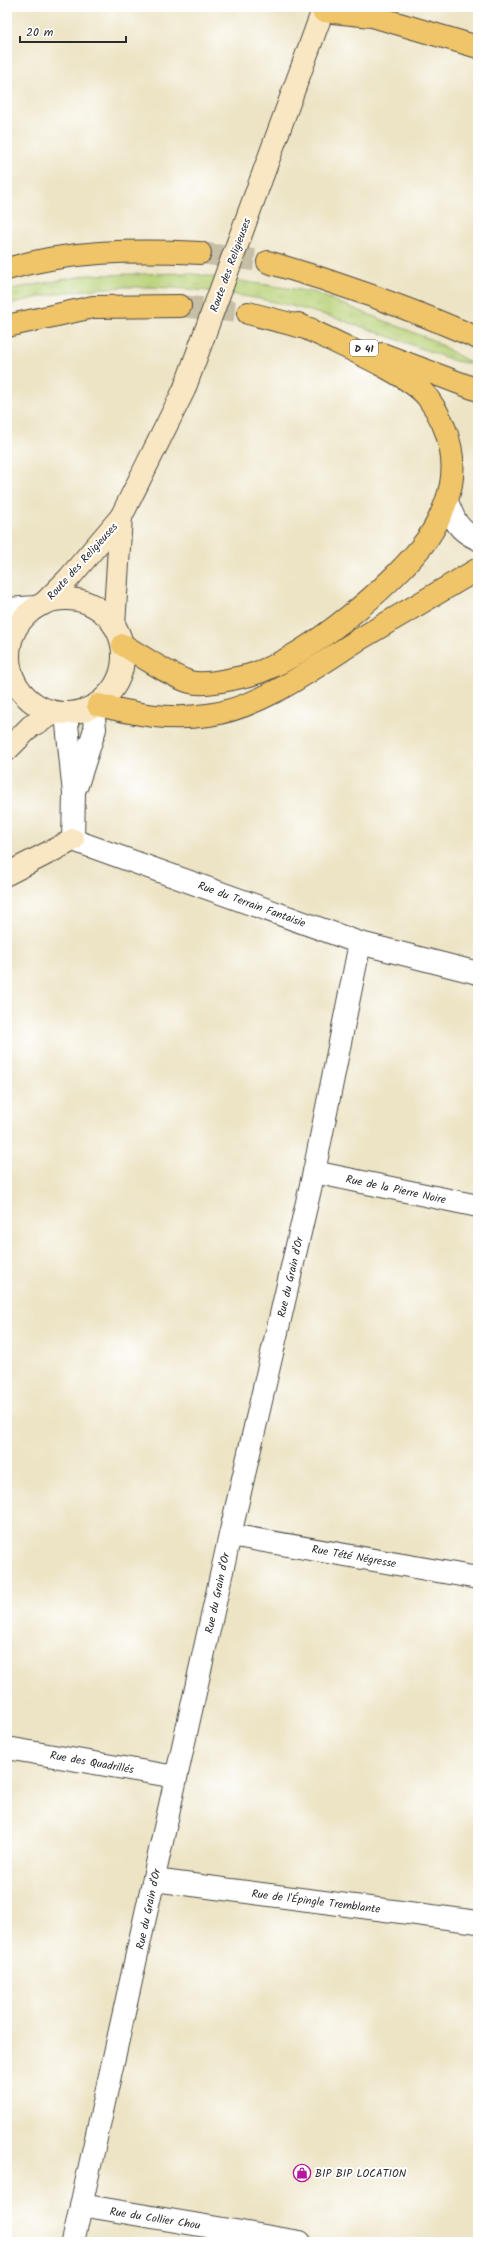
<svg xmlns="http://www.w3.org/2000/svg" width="485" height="2249" font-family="Kalam,sans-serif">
  <defs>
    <pattern id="grass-tufts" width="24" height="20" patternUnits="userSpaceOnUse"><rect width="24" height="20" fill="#b8d177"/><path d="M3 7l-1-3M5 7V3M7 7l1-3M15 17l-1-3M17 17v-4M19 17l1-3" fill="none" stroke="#9eb467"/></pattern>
  </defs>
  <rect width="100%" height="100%" fill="#fff"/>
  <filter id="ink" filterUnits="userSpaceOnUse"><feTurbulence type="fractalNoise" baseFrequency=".025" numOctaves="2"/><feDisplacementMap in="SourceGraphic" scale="8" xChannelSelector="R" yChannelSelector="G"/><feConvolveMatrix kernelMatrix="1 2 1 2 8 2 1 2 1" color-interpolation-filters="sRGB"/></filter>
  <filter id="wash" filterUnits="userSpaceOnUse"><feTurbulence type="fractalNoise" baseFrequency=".012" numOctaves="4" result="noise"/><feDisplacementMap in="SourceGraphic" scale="16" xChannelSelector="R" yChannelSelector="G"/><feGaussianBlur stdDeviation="0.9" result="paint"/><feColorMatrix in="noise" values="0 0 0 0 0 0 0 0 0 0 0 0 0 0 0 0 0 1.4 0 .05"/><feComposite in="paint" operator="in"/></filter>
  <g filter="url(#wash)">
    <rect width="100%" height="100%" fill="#ede4c5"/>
    <!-- grass -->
    <path fill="url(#grass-tufts)" stroke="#727e51" d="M188 273 313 292 432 340 473 364 455 361C417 347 379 332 341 320 234 286 116 274 7 305V290L88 275Z"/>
  </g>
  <g filter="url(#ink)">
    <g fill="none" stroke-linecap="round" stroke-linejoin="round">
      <!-- highway-tunnel -->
      <g stroke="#c6bfa6" stroke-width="22" stroke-dasharray="22 11" stroke-linecap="butt">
        <path d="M200 253 268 262"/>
        <path d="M180 306 248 313"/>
      </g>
      <defs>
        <g id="street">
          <path d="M447 501C454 520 458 531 478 539"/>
          <path d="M7 609 36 607"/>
          <path d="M7 643 10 644"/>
          <path d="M66 714 74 794 73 840 360 943 478 973"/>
          <path d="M77 785 95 729 93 707"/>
          <path d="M314 1172 478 1206"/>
          <path d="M230 1535 478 1578"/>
          <path d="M7 1748 176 1777"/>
          <path d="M154 1880 478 1922"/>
          <path d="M81 2205 300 2242"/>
          <path d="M73 2242 230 1535 314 1172 360 943"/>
        </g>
        <g id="secondary">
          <path d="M259 185 324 7"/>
          <circle cx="66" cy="656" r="57"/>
          <path d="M43 604 69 578 121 517 184 390"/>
          <path d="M114 625 121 517"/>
          <path d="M7 750 31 726 55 713"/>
          <path d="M7 874 73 840"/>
        </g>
        <g id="highway">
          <path d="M323 11 372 16 478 47"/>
          <path d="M268 262C340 283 409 308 478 338"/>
          <path d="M7 269C70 250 135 250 200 253"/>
          <path d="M248 313 310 329"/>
          <path d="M7 326 93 307 180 306"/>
          <path d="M382 354 478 390"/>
          <path d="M123 645C140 655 172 677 190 682 201 685 217 682 227 680 235 678 243 677 250 675 305 659 395 584 428 538 435 528 442 513 446 502 460 466 450 428 428 398 411 374 327 339 298 324"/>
          <path d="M98 705C137 714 166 721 208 715 261 708 314 668 358 640 398 616 438 593 478 569"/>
        </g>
      </defs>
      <!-- street casing -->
      <use href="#street" stroke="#484742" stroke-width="24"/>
      <!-- secondary casing -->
      <use href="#secondary" stroke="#484742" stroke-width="24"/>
      <!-- highway casing -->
      <use href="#highway" stroke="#484742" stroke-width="24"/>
      <!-- street -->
      <use href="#street" stroke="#fff" stroke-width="22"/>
      <!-- secondary -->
      <use href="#secondary" stroke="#f9e7c3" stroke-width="22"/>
      <!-- highway -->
      <use href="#highway" stroke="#f0c469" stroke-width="22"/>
      <defs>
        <path id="secondary-bridge" d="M184 390 259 185"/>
      </defs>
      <!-- secondary-bridge casing -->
      <use href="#secondary-bridge" stroke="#484742" stroke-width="24" stroke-linecap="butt"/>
      <!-- secondary-bridge -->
      <use href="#secondary-bridge" stroke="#f9e7c3" stroke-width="22"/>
    </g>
  </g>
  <!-- icons -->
  <defs>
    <symbol id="shop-ring" viewBox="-11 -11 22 22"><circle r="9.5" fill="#fff" stroke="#b5179e" stroke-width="1.5"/><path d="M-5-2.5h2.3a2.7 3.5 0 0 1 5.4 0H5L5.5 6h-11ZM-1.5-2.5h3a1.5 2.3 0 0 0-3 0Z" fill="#b5179e"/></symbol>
  </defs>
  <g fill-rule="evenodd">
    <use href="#shop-ring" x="292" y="2163" width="20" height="20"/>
  </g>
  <g text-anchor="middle" stroke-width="4" stroke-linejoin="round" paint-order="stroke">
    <!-- shield labels -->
    <rect fill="#fff" stroke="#6b6b6b" stroke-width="1" x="350" y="340" width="28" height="16" rx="3"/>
    <g font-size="10" font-weight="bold" fill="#2b2b2b">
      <text x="364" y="352">D 41</text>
    </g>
    <!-- street labels -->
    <g font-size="11" fill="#2b2b2b" stroke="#fff">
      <text transform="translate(230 265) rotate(-70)" y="4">Route des Religieuses</text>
      <text transform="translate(82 561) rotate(-48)" y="4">Route des Religieuses</text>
      <text transform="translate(252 904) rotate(20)" y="4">Rue du Terrain Fantaisie</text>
      <text transform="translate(396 1189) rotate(12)" y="4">Rue de la Pierre Noire</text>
      <text transform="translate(290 1277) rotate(-77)" y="4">Rue du Grain d'Or</text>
      <text transform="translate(354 1556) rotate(10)" y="4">Rue Tété Négresse</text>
      <text transform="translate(217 1593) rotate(-78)" y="4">Rue du Grain d'Or</text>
      <text transform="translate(92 1762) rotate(10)" y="4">Rue des Quadrillés</text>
      <text transform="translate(316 1901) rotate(7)" y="4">Rue de l'Épingle Tremblante</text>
      <text transform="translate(148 1909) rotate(-78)" y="4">Rue du Grain d'Or</text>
      <text transform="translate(155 2218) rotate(9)" y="4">Rue du Collier Chou</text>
    </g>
    <!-- poi labels -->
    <g font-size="11" fill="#2b2b2b" stroke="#fff" text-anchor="start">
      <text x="315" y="2177">BIP BIP LOCATION</text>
    </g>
  </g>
  <!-- margin -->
  <rect width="485" height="2249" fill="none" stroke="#fff" stroke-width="24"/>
  <!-- scale -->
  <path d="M20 36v6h106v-6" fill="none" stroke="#2b2b2b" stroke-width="2"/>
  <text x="26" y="36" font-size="12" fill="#2b2b2b" stroke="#ffffff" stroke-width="3" paint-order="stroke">20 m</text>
</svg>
